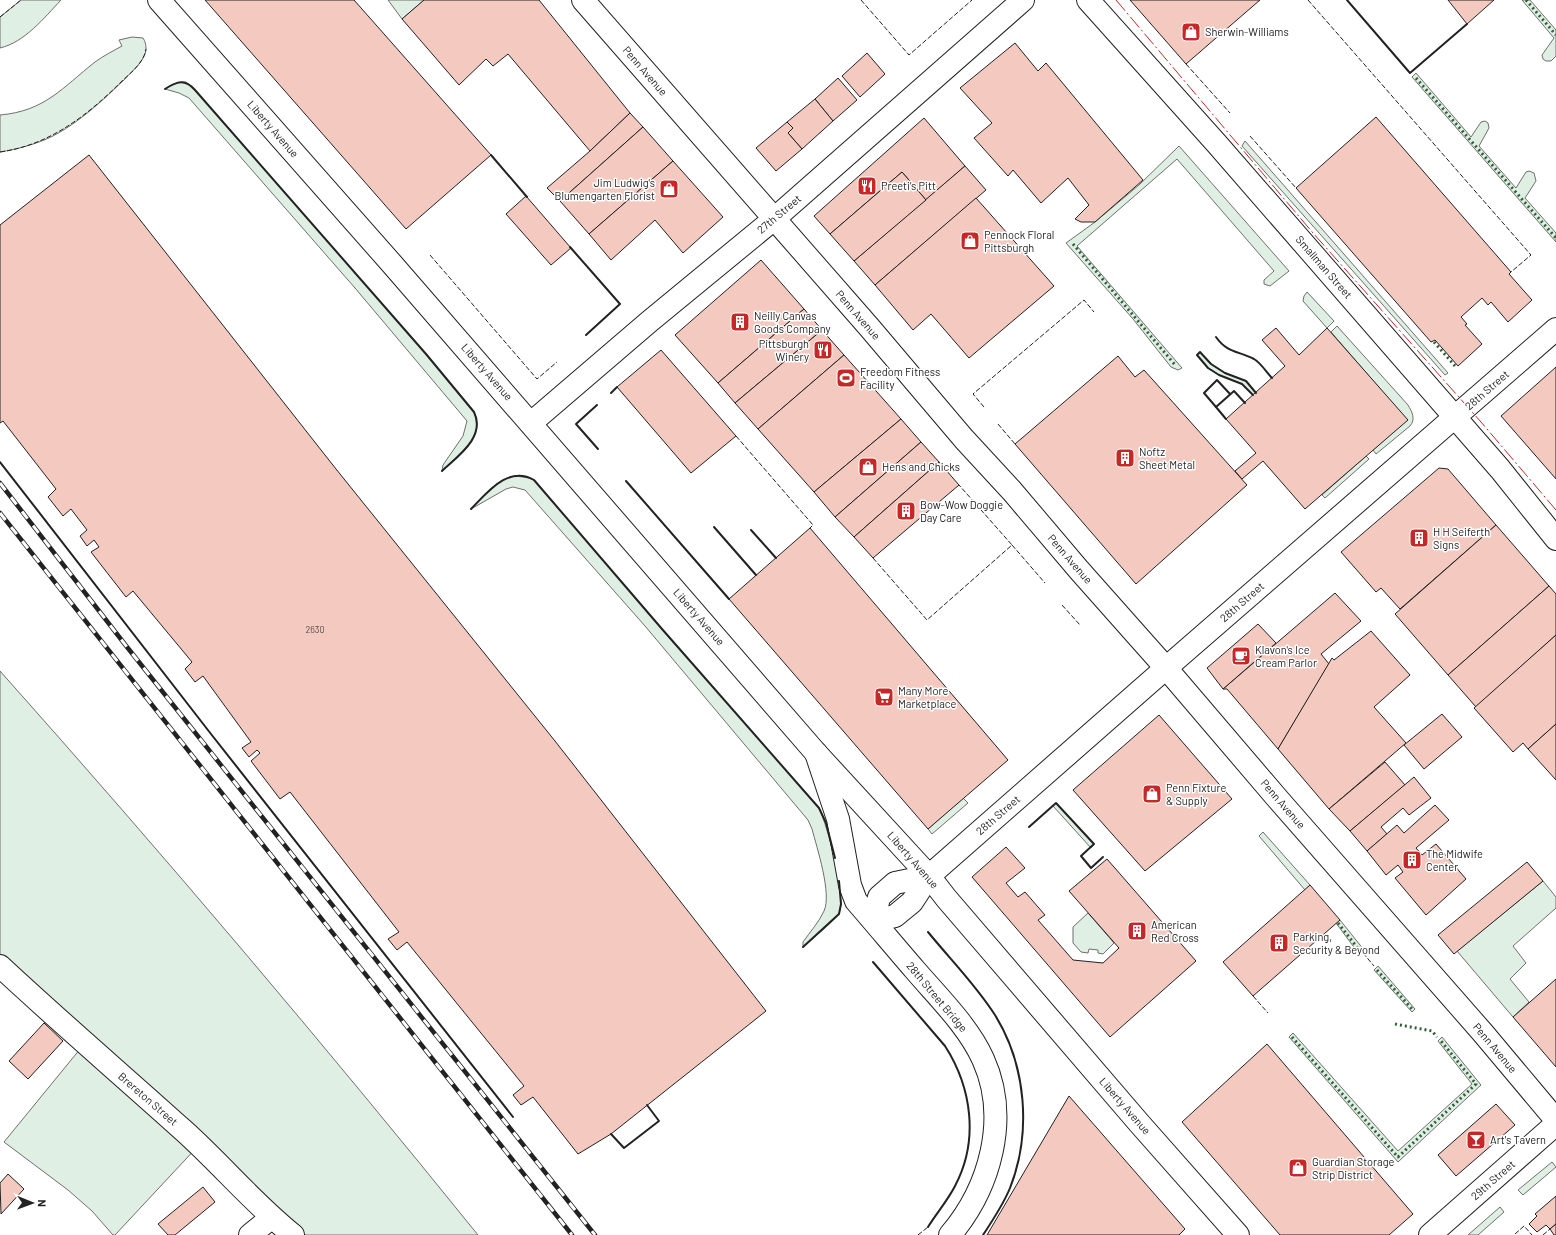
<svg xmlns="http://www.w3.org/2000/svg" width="1556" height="1235" font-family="Barlow,sans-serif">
  <rect width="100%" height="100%" fill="#fff"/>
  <!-- green -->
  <g fill="#e0efe3" stroke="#6f6f6f">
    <path d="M21 0H61C44 18 25 42 0 48V17Z"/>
    <path d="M388 0H424L402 19Z"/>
    <path d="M1522 0H1530L1556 30V56L1551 61H1546L1543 59 1542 55 1554 38Z"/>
    <path d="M132 37 143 38C147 44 147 52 143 58 139 66 131 72 125 79 103 100 80 122 53 136 37 144 18 149 0 152V115C45 111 62 88 95 62 103 56 113 51 122 46L119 40Z"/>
    <path d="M1416 73 1471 137 1481 122 1485 121 1488 123 1489 128 1479 146 1516 188 1526 172 1529 171 1534 173 1536 181 1525 198 1556 233V242L1412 77Z"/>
    <path d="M178 82H186L195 90 426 354 474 412C486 437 458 456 442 471L443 465 463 436 467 421 355 288 189 98 179 93 165 89Z"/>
    <path d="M1245 141 1448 373 1445 375 1242 146Z"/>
    <path d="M1179 146 1289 271 1270 286 1264 284V280L1274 271 1177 159 1077 246 1182 368 1178 370 1171 367 1133 319 1066 243 1095 222 1139 185Z"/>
    <path d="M1307 292 1334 321 1327 328 1303 301 1304 296Z"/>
    <path d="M1337 326 1408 405C1412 412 1416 419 1410 426L1376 454 1373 450 1407 420 1331 332Z"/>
    <path d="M1200 352 1211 364 1225 373 1246 381 1256 393 1253 395 1242 384 1219 375 1208 368 1197 355Z"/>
    <path d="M1366 456 1369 459 1325 498 1322 495Z"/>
    <path d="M516 476 529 478 534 480 662 629 819 808C827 824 847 899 839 913 835 921 810 940 803 947V942C810 932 819 922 824 911 832 894 817 848 812 829L808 820 645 626 525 490 513 487 506 489 471 509C483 497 497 478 516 476Z"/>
    <path d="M0 671C164 855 323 1043 478 1235H293L199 1145 115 1235H113L92 1211 68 1190 4 1142 85 1043 0 966Z"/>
    <path d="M963 798 968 803 932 834 928 829Z"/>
    <path d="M1056 803 1094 844 1091 848 1053 806Z"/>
    <path d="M1263 832 1310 885 1305 890 1259 836Z"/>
    <path d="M1543 881 1556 897V908L1513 946 1526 963 1510 979 1529 1002 1513 1017 1457 951Z"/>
    <path d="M1088 913 1114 943 1103 954 1098 953V950L1089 949 1088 953 1081 952 1073 943V927Z"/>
    <path d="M1340 920 1364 950 1359 954 1336 923Z"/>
    <path d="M1378 966 1415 1009 1412 1012 1374 970Z"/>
    <path d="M1293 1033 1398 1151 1472 1084 1438 1041 1442 1037 1481 1085 1398 1162 1289 1037Z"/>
    <path d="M1552 1162 1556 1167 1523 1195 1518 1190Z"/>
    <path d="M1500 1207 1504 1212 1478 1235H1468Z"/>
  </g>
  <!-- building -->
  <g fill="#f3c9c0" stroke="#222">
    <path d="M205 0H354L491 155 406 229Z"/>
    <path d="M424 0H539L630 113 590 151 508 54 493 66 486 59 459 85 402 19Z"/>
    <path d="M1130 0H1260L1186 64Z"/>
    <path d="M1448 0H1494L1467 24Z"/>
    <path d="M1015 43 1038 71 1046 63 1143 180 1095 222H1081L1075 219 1089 205 1068 178 1041 203 1013 170 1008 176 974 138 992 123 960 88Z"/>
    <path d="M867 53 885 74 860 97 842 76Z"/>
    <path d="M838 78 857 100 833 121 815 99Z"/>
    <path d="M815 99 833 121 802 149 788 133 793 128 787 122Z"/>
    <path d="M630 113 643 127 560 201 547 188 590 151Z"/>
    <path d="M1376 117 1511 272 1509 274 1532 300 1508 322 1491 302 1488 305 1482 298 1461 317 1467 324 1465 325 1482 344 1458 366 1435 340 1431 342 1296 188Z"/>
    <path d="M924 118 965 166 926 200 902 172 830 234 814 216Z"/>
    <path d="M787 122 793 128 788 133 802 149 776 171 756 148Z"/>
    <path d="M643 127 673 161 589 234 560 201Z"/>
    <path d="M89 155 336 469 555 741 766 1011 611 1134 578 1154 533 1097 521 1105 513 1095 524 1086 407 942 397 950 388 939 399 932 290 792 280 799 251 761 260 753 257 750 249 757 242 748 251 742 203 676 195 682 185 669 192 662 133 591 126 597 91 552 99 547 94 540 87 546 80 536 87 530 71 509 63 516 48 497 56 489 3 421 0 423V225Z"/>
    <path d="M673 161 723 217 683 253 655 220 611 260 589 234Z"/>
    <path d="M965 166 986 190 875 285 854 261Z"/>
    <path d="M902 172 926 200 854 261 830 234Z"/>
    <path d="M526 196 571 248 551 265 506 214Z"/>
    <path d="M976 198 1054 286 969 358 931 314 913 330 875 285Z"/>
    <path d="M761 260 804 309 718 383 675 335Z"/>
    <path d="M804 309 822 330 735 403 718 383Z"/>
    <path d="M1276 328 1299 355 1327 328 1408 420 1305 509 1263 461 1242 479 1235 471 1256 453 1226 419 1285 366 1262 340Z"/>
    <path d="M822 330 844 355 758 429 735 403Z"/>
    <path d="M661 350 736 436 691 473 617 387Z"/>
    <path d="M844 355 901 419 814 492 758 429Z"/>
    <path d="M1118 356 1135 377 1144 370 1247 485 1136 584 1015 444Z"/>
    <path d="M1556 367V479L1501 416Z"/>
    <path d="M901 419 921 442 835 517 814 492Z"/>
    <path d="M921 442 939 462 854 537 835 517Z"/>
    <path d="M939 462 959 485 873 558 854 537Z"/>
    <path d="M1439 468 1448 469 1496 525 1400 609 1381 588 1376 592 1341 552Z"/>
    <path d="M1496 525 1549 586 1448 675 1395 614Z"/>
    <path d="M810 528 1008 760 928 829 729 599Z"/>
    <path d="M1549 586 1556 594V635L1476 707 1448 675Z"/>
    <path d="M1335 593 1361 621 1321 654 1329 664 1278 749 1227 689H1223Z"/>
    <path d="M1258 624 1276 643 1223 689 1207 668Z"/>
    <path d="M1371 631 1410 675 1374 707 1406 743 1329 809 1278 749 1332 658 1334 660Z"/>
    <path d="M1556 635V724L1528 749 1523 743 1513 752 1474 708Z"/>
    <path d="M1442 714 1462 737 1424 769 1404 745Z"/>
    <path d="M1159 715 1232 799 1145 871 1073 790Z"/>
    <path d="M1556 724V780L1528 749Z"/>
    <path d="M1385 762 1405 785 1350 831 1329 809Z"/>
    <path d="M1414 777 1431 798 1409 815 1403 808 1381 827 1387 834 1367 851 1350 831Z"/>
    <path d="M1435 805 1449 820 1416 848 1422 855 1436 844 1466 879 1426 915 1395 878 1403 872 1398 865 1386 875 1367 851 1397 825 1404 833Z"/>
    <path d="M1006 847 1025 868 1006 883 1018 897 1025 892 1045 915 1038 920 1073 960 1103 963 1119 948 1069 891 1107 859 1196 961 1110 1037 972 877Z"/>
    <path d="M1527 862 1543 881 1454 954 1438 935Z"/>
    <path d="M1310 885 1340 920 1253 996 1223 962Z"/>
    <path d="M1556 979V1067L1513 1017Z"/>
    <path d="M44 1023 63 1041 28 1079 9 1061Z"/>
    <path d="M1267 1044 1413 1214 1389 1235H1280L1182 1122Z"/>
    <path d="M1069 1096 1185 1229 1179 1235H987Z"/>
    <path d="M1496 1104 1515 1125 1456 1176 1438 1155Z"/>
    <path d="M8 1174 24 1189 1 1214 0 1183Z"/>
    <path d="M203 1187 215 1202 175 1235H168L158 1224Z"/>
    <path d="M1556 1196V1224L1550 1229 1546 1225 1537 1232 1529 1224 1537 1216 1535 1214Z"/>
    <path d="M1556 1224V1235H1554L1550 1229Z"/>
  </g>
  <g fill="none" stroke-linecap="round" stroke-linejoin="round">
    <defs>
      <g id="minor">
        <path d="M531 423 650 321 774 219 1023 0"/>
        <path d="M1166 668 1556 329"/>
        <path d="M0 966C60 1022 122 1075 183 1130 221 1164 253 1203 293 1235"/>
        <path d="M250 1235 271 1218"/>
        <path d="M1430 1235 1556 1124"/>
      </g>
      <g id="tertiary">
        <path d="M583 0 869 327 964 439 1012 491 1079 570 1166 668 1277 798 1483 1033 1556 1120"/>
        <path d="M1088 0 1217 144 1500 469 1556 539"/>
        <path d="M816 753 838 819 850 885 856 901C876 924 895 947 915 970 939 998 968 1026 983 1059 1010 1118 990 1188 950 1235"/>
        <path d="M874 921 895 916 912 902 929 876 1166 668"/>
        <path d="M874 921 879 897 895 883 929 876"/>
      </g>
      <path id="primary" d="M159 0 392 264 816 753 929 876 946 898 1139 1123 1238 1235"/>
    </defs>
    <!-- minor casing -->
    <use href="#minor" stroke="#222" stroke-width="24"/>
    <!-- tertiary casing -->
    <use href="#tertiary" stroke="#222" stroke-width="24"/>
    <!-- primary casing -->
    <use href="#primary" stroke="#222" stroke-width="24"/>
    <!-- minor -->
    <use href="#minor" stroke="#fff" stroke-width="22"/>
    <!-- tertiary -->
    <use href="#tertiary" stroke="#fff" stroke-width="22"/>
    <!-- primary -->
    <use href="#primary" stroke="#fff" stroke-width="22"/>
    <defs>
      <g id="rail">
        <path d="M0 483 127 647 595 1235"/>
        <path d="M0 513 572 1235"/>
      </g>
    </defs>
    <!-- rail casing -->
    <use href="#rail" stroke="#222" stroke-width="4.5"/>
    <!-- rail -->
    <use href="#rail" stroke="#fff" stroke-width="3" stroke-dasharray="9" stroke-linecap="butt"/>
    <!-- hedge -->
    <g stroke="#2f5e38" stroke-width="3" stroke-dasharray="2 3" stroke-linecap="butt">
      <path d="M1526 0 1556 35"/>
      <path d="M1416 78 1556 238"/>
      <path d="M1073 244 1176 366"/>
      <path d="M1434 342 1455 366"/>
      <path d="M1338 923 1360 951"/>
      <path d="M1377 970 1412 1009"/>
      <path d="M1395 1024 1432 1031 1437 1037"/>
      <path d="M1292 1037 1398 1157 1476 1084 1441 1041"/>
    </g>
    <!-- fence -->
    <g stroke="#222" stroke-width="1" stroke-dasharray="5 2" stroke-linecap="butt">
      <path d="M861 0 909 55 972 0"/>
      <path d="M1308 0 1531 255 1511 272"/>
      <path d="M0 17 21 0"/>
      <path d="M1186 64 1230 113"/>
      <path d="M1250 136 1296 188"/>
      <path d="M0 152C50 145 88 115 123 80 132 72 144 62 146 49"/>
      <path d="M430 255 537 379 557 362"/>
      <path d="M984 407 973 394 1084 300 1094 312"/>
      <path d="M998 424 1015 444"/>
      <path d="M736 436 813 525 810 528"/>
      <path d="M1012 545 1045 583"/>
      <path d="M873 558 927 620 1012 545 959 485"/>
      <path d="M1062 605 1080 625"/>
      <path d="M1363 953 1374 966"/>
      <path d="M1253 996 1268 1013"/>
      <path d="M1515 1234 1524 1226 1532 1235"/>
      <path d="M918 1235 928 1227"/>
      <path d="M1543 1235 1550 1229"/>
    </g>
    <!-- wall -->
    <g stroke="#222" stroke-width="2">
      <path d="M1347 0 1410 73 1467 24"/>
      <path d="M165 89C177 81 185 79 195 90L426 354 474 412C486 437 458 456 442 471"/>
      <path d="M491 155 527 197"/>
      <path d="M570 247 620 304 586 335"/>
      <path d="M1216 337C1227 353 1239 351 1254 359 1261 363 1267 373 1272 378"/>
      <path d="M611 393 617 387"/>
      <path d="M1253 395 1242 384 1219 375 1208 368 1197 355 1200 352 1211 364 1225 373 1246 381 1256 393"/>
      <path d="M597 405 576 424 598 449"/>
      <path d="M1216 407 1204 393 1217 380 1230 394"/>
      <path d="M1226 419 1216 407 1234 391 1245 403"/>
      <path d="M0 462 211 734 513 1117"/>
      <path d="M626 481 729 599"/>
      <path d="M471 509C487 493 508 465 534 480L662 629 819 808 826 823 835 858"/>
      <path d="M714 527 756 575"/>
      <path d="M751 530 776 558"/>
      <path d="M1029 827 1056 803 1094 844 1081 856 1091 868 1103 857"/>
      <path d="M928 932C950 959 976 985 995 1015 1026 1065 1032 1132 1010 1188 1003 1205 993 1220 983 1235"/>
      <path d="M803 947 839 914 841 904 839 881"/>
      <path d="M873 962 945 1046C972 1088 979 1141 955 1186 948 1200 936 1214 928 1227"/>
      <path d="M611 1134 624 1148 659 1121 647 1105"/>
    </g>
    <!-- power -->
    <path stroke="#c62828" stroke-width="1" stroke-dasharray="14 3 2 3" stroke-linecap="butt" d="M1116 0 1313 233 1481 422 1556 510"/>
  </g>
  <!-- icons -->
  <defs>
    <symbol id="shop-square" viewBox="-11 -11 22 22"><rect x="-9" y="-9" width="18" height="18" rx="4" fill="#c62828" stroke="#fff"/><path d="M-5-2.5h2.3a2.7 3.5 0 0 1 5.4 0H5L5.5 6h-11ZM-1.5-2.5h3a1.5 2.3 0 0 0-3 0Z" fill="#fff"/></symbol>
    <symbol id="restaurant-square" viewBox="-11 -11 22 22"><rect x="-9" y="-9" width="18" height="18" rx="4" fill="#c62828" stroke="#fff"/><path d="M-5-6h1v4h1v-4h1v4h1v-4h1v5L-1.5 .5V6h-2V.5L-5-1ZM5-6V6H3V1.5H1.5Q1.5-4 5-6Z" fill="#fff"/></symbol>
    <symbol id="building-square" viewBox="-11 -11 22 22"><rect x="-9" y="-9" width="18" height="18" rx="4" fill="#c62828" stroke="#fff"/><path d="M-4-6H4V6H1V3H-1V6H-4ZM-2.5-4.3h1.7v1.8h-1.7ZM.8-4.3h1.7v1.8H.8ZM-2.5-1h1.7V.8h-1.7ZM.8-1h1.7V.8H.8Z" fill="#fff"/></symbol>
    <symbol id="stadium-square" viewBox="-11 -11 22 22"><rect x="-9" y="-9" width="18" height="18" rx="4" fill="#c62828" stroke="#fff"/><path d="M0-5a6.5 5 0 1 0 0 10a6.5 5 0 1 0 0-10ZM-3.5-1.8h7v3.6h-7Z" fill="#fff"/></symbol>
    <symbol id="cafe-square" viewBox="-11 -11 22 22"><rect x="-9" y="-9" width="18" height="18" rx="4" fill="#c62828" stroke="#fff"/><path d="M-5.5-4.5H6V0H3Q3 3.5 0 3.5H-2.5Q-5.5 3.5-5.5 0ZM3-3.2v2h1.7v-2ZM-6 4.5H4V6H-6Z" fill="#fff"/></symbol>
    <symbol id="supermarket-square" viewBox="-11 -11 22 22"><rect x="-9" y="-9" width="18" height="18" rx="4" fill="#c62828" stroke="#fff"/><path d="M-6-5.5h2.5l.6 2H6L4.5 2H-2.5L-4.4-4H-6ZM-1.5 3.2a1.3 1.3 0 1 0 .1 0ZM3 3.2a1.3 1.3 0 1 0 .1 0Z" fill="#fff"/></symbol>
    <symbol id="bar-square" viewBox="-11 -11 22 22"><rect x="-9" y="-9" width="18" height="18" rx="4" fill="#c62828" stroke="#fff"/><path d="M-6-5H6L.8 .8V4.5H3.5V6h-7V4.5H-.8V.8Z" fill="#fff"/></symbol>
  </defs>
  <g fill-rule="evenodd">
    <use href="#shop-square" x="1180" y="21" width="22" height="22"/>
    <use href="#restaurant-square" x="856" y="175" width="22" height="22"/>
    <use href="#shop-square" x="658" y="178" width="22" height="22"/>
    <use href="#shop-square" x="959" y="230" width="22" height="22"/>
    <use href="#building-square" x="729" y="311" width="22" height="22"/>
    <use href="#restaurant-square" x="812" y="339" width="22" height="22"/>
    <use href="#stadium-square" x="835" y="367" width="22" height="22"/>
    <use href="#building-square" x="1114" y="447" width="22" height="22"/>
    <use href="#shop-square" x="857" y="456" width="22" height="22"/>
    <use href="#building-square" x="895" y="500" width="22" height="22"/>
    <use href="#building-square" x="1408" y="527" width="22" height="22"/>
    <use href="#cafe-square" x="1230" y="645" width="22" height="22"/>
    <use href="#supermarket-square" x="873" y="686" width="22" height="22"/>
    <use href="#shop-square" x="1141" y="783" width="22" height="22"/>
    <use href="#building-square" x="1401" y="849" width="22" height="22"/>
    <use href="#building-square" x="1126" y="920" width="22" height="22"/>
    <use href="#building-square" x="1268" y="932" width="22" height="22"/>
    <use href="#bar-square" x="1465" y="1129" width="22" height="22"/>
    <use href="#shop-square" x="1287" y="1157" width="22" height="22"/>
  </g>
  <g text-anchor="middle" stroke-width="3" stroke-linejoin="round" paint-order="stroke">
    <!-- number labels -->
    <g font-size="9" fill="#564c4a">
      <text x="315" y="633">2630</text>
    </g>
    <!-- poi labels -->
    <g font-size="11" fill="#222" stroke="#fff" text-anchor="start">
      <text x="1205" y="36">Sherwin-Williams</text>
      <text x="655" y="187" text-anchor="end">Jim Ludwig's<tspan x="655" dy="13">Blumengarten Florist</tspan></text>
      <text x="881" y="190">Preeti's Pitt</text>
      <text x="984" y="239">Pennock Floral<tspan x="984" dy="13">Pittsburgh</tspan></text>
      <text x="754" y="320">Neilly Canvas<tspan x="754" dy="13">Goods Company</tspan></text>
      <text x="809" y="348" text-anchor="end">Pittsburgh<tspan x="809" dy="13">Winery</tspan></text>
      <text x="860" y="376">Freedom Fitness<tspan x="860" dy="13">Facility</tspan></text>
      <text x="1139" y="456">Noftz<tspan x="1139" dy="13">Sheet Metal</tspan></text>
      <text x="882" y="471">Hens and Chicks</text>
      <text x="920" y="509">Bow-Wow Doggie<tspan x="920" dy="13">Day Care</tspan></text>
      <text x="1433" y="536">H H Seiferth<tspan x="1433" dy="13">Signs</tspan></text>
      <text x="1255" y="654">Klavon's Ice<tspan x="1255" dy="13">Cream Parlor</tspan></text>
      <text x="898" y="695">Many More<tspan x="898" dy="13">Marketplace</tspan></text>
      <text x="1166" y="792">Penn Fixture<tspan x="1166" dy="13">&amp; Supply</tspan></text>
      <text x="1426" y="858">The Midwife<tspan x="1426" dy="13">Center</tspan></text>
      <text x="1151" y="929">American<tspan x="1151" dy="13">Red Cross</tspan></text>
      <text x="1293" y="941">Parking,<tspan x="1293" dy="13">Security &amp; Beyond</tspan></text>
      <text x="1490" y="1144">Art's Tavern</text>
      <text x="1312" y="1166">Guardian Storage<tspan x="1312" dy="13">Strip District</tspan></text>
    </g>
    <!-- street labels -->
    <g font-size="11" fill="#222" stroke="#fff">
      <text transform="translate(645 71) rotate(49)" y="4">Penn Avenue</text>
      <text transform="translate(273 129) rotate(49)" y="4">Liberty Avenue</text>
      <text transform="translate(779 214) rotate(-40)" y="4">27th Street</text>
      <text transform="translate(1324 267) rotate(49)" y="4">Smallman Street</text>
      <text transform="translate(858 315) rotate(49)" y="4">Penn Avenue</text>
      <text transform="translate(487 372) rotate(49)" y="4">Liberty Avenue</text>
      <text transform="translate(1487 390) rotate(-41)" y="4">28th Street</text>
      <text transform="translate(1070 559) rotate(49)" y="4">Penn Avenue</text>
      <text transform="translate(1242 602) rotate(-41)" y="4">28th Street</text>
      <text transform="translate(699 617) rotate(49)" y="4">Liberty Avenue</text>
      <text transform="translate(1283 804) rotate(49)" y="4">Penn Avenue</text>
      <text transform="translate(998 815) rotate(-41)" y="4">28th Street</text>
      <text transform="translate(913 860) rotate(49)" y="4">Liberty Avenue</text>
      <text transform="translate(937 997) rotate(50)" y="4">28th Street Bridge</text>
      <text transform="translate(1495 1048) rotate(50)" y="4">Penn Avenue</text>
      <text transform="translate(148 1099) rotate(41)" y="4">Brereton Street</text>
      <text transform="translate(1125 1106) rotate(49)" y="4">Liberty Avenue</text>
      <text transform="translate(1493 1180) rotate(-41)" y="4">29th Street</text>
    </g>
  </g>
  <!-- north arrow -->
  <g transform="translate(32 1203) rotate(91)" stroke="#ffffff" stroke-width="3" paint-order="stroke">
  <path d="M0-3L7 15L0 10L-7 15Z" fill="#222222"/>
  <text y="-6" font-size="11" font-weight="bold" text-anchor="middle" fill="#222222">N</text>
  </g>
</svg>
